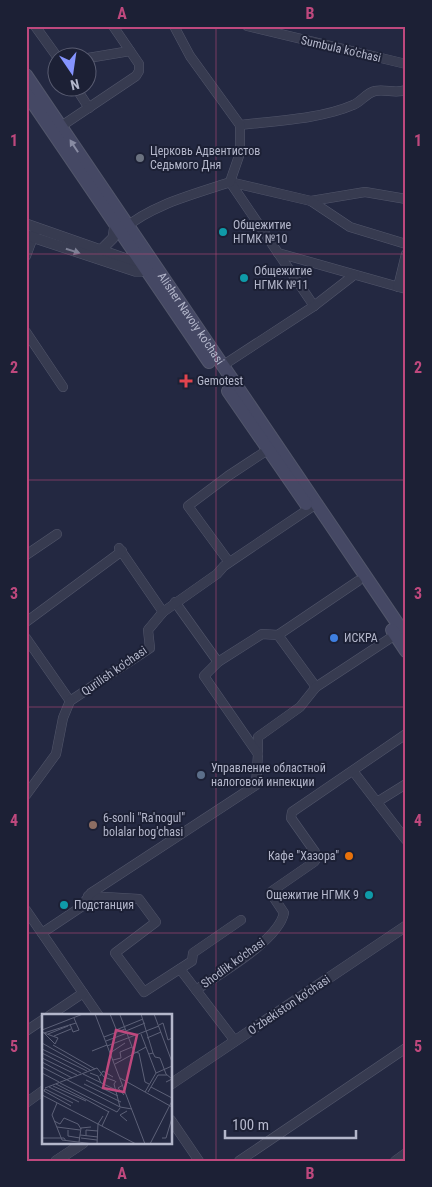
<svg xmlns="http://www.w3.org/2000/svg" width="432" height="1187" font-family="'Roboto Condensed',sans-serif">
  <rect width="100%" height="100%" fill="#232841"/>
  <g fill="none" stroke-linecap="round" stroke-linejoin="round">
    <defs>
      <g id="minor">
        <path d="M35 26 58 58"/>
        <path d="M247 26 406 64"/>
        <path d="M88 58 130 51"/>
        <path d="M76 88 89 108"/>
        <path d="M240 125C274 121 321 119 353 105 361 102 366 93 375 91 386 89 396 94 406 90"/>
        <path d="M57 129 136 76 139 71V64L113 26"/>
        <path d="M230 182 311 201 365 192 406 199"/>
        <path d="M230 182 314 306"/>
        <path d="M311 201 350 227 406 244"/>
        <path d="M125 228C153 204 196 194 230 182L240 153V125L190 56 174 26"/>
        <path d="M278 253 406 289"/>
        <path d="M26 256 35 232"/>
        <path d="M398 287 406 254"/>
        <path d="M26 332 63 387"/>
        <path d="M222 366 314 306 354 275"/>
        <path d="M119 548 163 612"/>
        <path d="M26 555 57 534"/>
        <path d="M229 562 188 506 228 476 272 447"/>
        <path d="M175 602 218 662"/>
        <path d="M26 622 122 551"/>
        <path d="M278 635 316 687"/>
        <path d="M26 638 70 701"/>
        <path d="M70 701 150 648 148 630 163 612 217 574 224 566 316 504"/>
        <path d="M258 754V737L300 707 316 687 395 635"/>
        <path d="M353 771 406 840"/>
        <path d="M26 795 56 754 63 718 70 701"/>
        <path d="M377 802 406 784"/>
        <path d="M88 896 139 899 156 922 115 953 144 992 192 961 193 953 241 920"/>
        <path d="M26 910 99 1016"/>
        <path d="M42 933 81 907 91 893 256 785 258 754 204 676 218 662 262 634 278 635 358 581"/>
        <path d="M180 969 235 1041"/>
        <path d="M196 990C219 974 278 941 284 913L272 895V891L314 862 317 858 315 852 291 818 292 812 406 734"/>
        <path d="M49 1016 83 993"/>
        <path d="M26 1031 44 1019"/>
        <path d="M26 1103 44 1090"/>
        <path d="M171 1120 199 1161"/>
        <path d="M239 1161 406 1048"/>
        <path d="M395 1161 406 1153"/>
      </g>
      <g id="tertiary">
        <path d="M26 224 129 260 146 263"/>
        <path d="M26 235 135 271H152"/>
        <path d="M101 250 113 238 115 225"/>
        <path d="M171 1084 406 926"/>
        <path d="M56 1161 83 1143"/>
      </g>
      <g id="secondary">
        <path id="s1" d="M26 75 406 636"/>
        <path d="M26 93 209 362"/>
        <path d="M228 391 306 504"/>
        <path d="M392 630 406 651"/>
      </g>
    </defs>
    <!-- minor casing -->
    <use href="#minor" stroke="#52566b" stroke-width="10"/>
    <!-- tertiary casing -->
    <use href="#tertiary" stroke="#52566b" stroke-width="11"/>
    <!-- secondary casing -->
    <use href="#secondary" stroke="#52566b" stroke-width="14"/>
    <!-- minor -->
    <use href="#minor" stroke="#373b50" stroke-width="9"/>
    <!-- tertiary -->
    <use href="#tertiary" stroke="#373b50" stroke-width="10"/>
    <!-- secondary -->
    <use href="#secondary" stroke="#454864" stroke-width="12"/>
  </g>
  <!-- one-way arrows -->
  <defs><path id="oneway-solid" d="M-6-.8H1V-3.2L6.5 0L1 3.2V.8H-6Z" transform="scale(1.25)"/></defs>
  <use fill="#888ba2" href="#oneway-solid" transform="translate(74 146) rotate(-123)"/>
  <use fill="#7c7f94" href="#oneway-solid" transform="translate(73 251) rotate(18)"/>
  <!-- grid -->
  <path fill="none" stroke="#be487d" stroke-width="1" stroke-opacity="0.55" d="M216 26V1161M26 254H406M26 480H406M26 707H406M26 933H406"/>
  <!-- markers -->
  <circle fill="#6b7280" stroke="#1c2035" stroke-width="2" cx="140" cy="158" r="5"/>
  <g fill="#0f9aa8" stroke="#1c2035" stroke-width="2">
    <circle cx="223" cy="232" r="5"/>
    <circle cx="244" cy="278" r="5"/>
    <circle cx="369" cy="895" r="5"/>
    <circle cx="64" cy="905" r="5"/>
  </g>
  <path fill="#e0444e" stroke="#1c2035" stroke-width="2" d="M183.5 373.5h5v5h5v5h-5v5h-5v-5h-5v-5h5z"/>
  <circle fill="#3f7fe0" stroke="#1c2035" stroke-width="2" cx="334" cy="638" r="5"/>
  <circle fill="#5c6f8a" stroke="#1c2035" stroke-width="2" cx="201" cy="775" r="5"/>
  <circle fill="#8d6e63" stroke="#1c2035" stroke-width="2" cx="93" cy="825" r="5"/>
  <circle fill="#e8710a" stroke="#1c2035" stroke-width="2" cx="349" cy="856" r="5"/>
  <g text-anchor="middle" stroke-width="4" stroke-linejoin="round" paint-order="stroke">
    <!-- street labels -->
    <g font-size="12" fill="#b4b7cb" stroke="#1c2035">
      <text transform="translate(341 49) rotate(13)" y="4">Sumbula ko'chasi</text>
      <text dy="4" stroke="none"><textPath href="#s1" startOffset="294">Alisher Navoiy ko'chasi</textPath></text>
      <text transform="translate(114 671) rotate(-35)" y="4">Qurilish ko'chasi</text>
      <text transform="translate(233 963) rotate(-36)" y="4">Shodlik ko'chasi</text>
      <text transform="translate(289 1005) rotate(-34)" y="4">O‘zbekiston ko‘chasi</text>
    </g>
    <!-- poi labels -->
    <g font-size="12" fill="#b4b7cb" stroke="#1c2035" text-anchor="start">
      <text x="150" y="155">Церковь Адвентистов<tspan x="150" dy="14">Седьмого Дня</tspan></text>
      <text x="233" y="229">Общежитие<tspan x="233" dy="14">НГМК №10</tspan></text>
      <text x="254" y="275">Общежитие<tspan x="254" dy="14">НГМК №11</tspan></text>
      <text x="197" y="385">Gemotest</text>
      <text x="344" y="642">ИСКРА</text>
      <text x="211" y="772">Управление областной<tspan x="211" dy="14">налоговой инпекции</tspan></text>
      <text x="103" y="822">6-sonli "Ra'nogul"<tspan x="103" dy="14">bolalar bog'chasi</tspan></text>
      <text x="339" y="860" text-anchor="end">Кафе "Хазора"</text>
      <text x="359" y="899" text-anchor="end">Ощежитие НГМК 9</text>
      <text x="74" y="909">Подстанция</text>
    </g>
  </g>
  <!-- overview -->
  <g transform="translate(42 1014)">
    <rect width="130" height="130" fill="#232841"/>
    <path fill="none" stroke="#5d6178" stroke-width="1" d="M53 0 103 130M68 0 74 15M99 0 111 39M112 0 130 48M78 1 92 38 97 39 103 68 107 70M28 10 31 18 37 16 32 4M117 11 121 9 126 26 130 24M0 16 41 0M74 16 101 5M84 17 103 9M0 18 2 19 16 24 13 30 2 19 34 9M6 20 26 12M99 20 114 59M12 22 29 15M62 23 83 15M105 24 119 18M64 27 85 19M0 29 48 56M11 31 53 55M65 32 117 12M0 35 45 57M50 37 65 31M0 39 39 59M68 39 83 29M107 40 111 39 113 43 118 44 124 60 130 65 124 68M0 44 35 61M71 46 79 44 78 38 90 33M0 48 30 64M73 50 104 33M0 53 78 93 90 95M0 59 17 68M48 59 56 62 59 69M41 60 74 76M58 62 61 57 71 63M78 64 130 93M44 66 76 82M74 67 72 70 78 93M18 69 75 98 78 94M14 70 45 86M42 70 79 88M81 71 76 74 82 81M11 72 44 87M7 73 37 88M109 73 130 84M3 74 55 54 62 63 73 67M3 75 2 77 29 92M3 75 31 89M103 78 114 59 130 52M106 78 116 61H125M0 81 56 110 61 102M45 86 67 98M15 89 10 101 20 126 52 130M85 97 78 101 85 107M12 107 18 110 22 104 36 110 39 115M60 112 67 97M15 113 38 116M26 116V122L38 124M38 121 56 123M44 122V116L56 117M0 124H22L24 127M39 124 55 126M120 124H124L130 104M37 128 39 114 49 113M55 130 56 110 94 130M108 130 130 87"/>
    <path fill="#be487d" fill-opacity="0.15" stroke="#be487d" stroke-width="2.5" d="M74 16 95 21 82 78 61 74Z"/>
    <rect width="130" height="130" fill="none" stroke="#b4b7cb" stroke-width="2.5"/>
  </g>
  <!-- border -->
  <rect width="432" height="1187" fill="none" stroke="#1c2035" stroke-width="55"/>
  <!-- north arrow -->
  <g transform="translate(72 72) rotate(167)"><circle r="24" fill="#1c2035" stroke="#595c71"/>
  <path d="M0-4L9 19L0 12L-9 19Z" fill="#8594ff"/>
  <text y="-8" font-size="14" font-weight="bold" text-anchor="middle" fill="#b4b7cb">N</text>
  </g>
  <!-- scale -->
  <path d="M225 1130v8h131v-8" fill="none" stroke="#b4b7cb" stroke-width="2.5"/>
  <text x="232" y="1130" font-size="15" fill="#b4b7cb" stroke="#1c2035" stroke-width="4" paint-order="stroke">100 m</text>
  <rect x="28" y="28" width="376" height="1132" fill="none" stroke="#be487d" stroke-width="2"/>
  <g font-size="16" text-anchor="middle" font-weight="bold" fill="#be487d">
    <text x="122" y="19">A</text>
    <text x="310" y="19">B</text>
    <text x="14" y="146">1</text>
    <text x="418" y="146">1</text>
    <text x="14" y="373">2</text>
    <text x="418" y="373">2</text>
    <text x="14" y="599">3</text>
    <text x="418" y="599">3</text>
    <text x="14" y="826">4</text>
    <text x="418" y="826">4</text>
    <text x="14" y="1052">5</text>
    <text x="418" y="1052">5</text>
    <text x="122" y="1179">A</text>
    <text x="310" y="1179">B</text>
  </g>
</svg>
